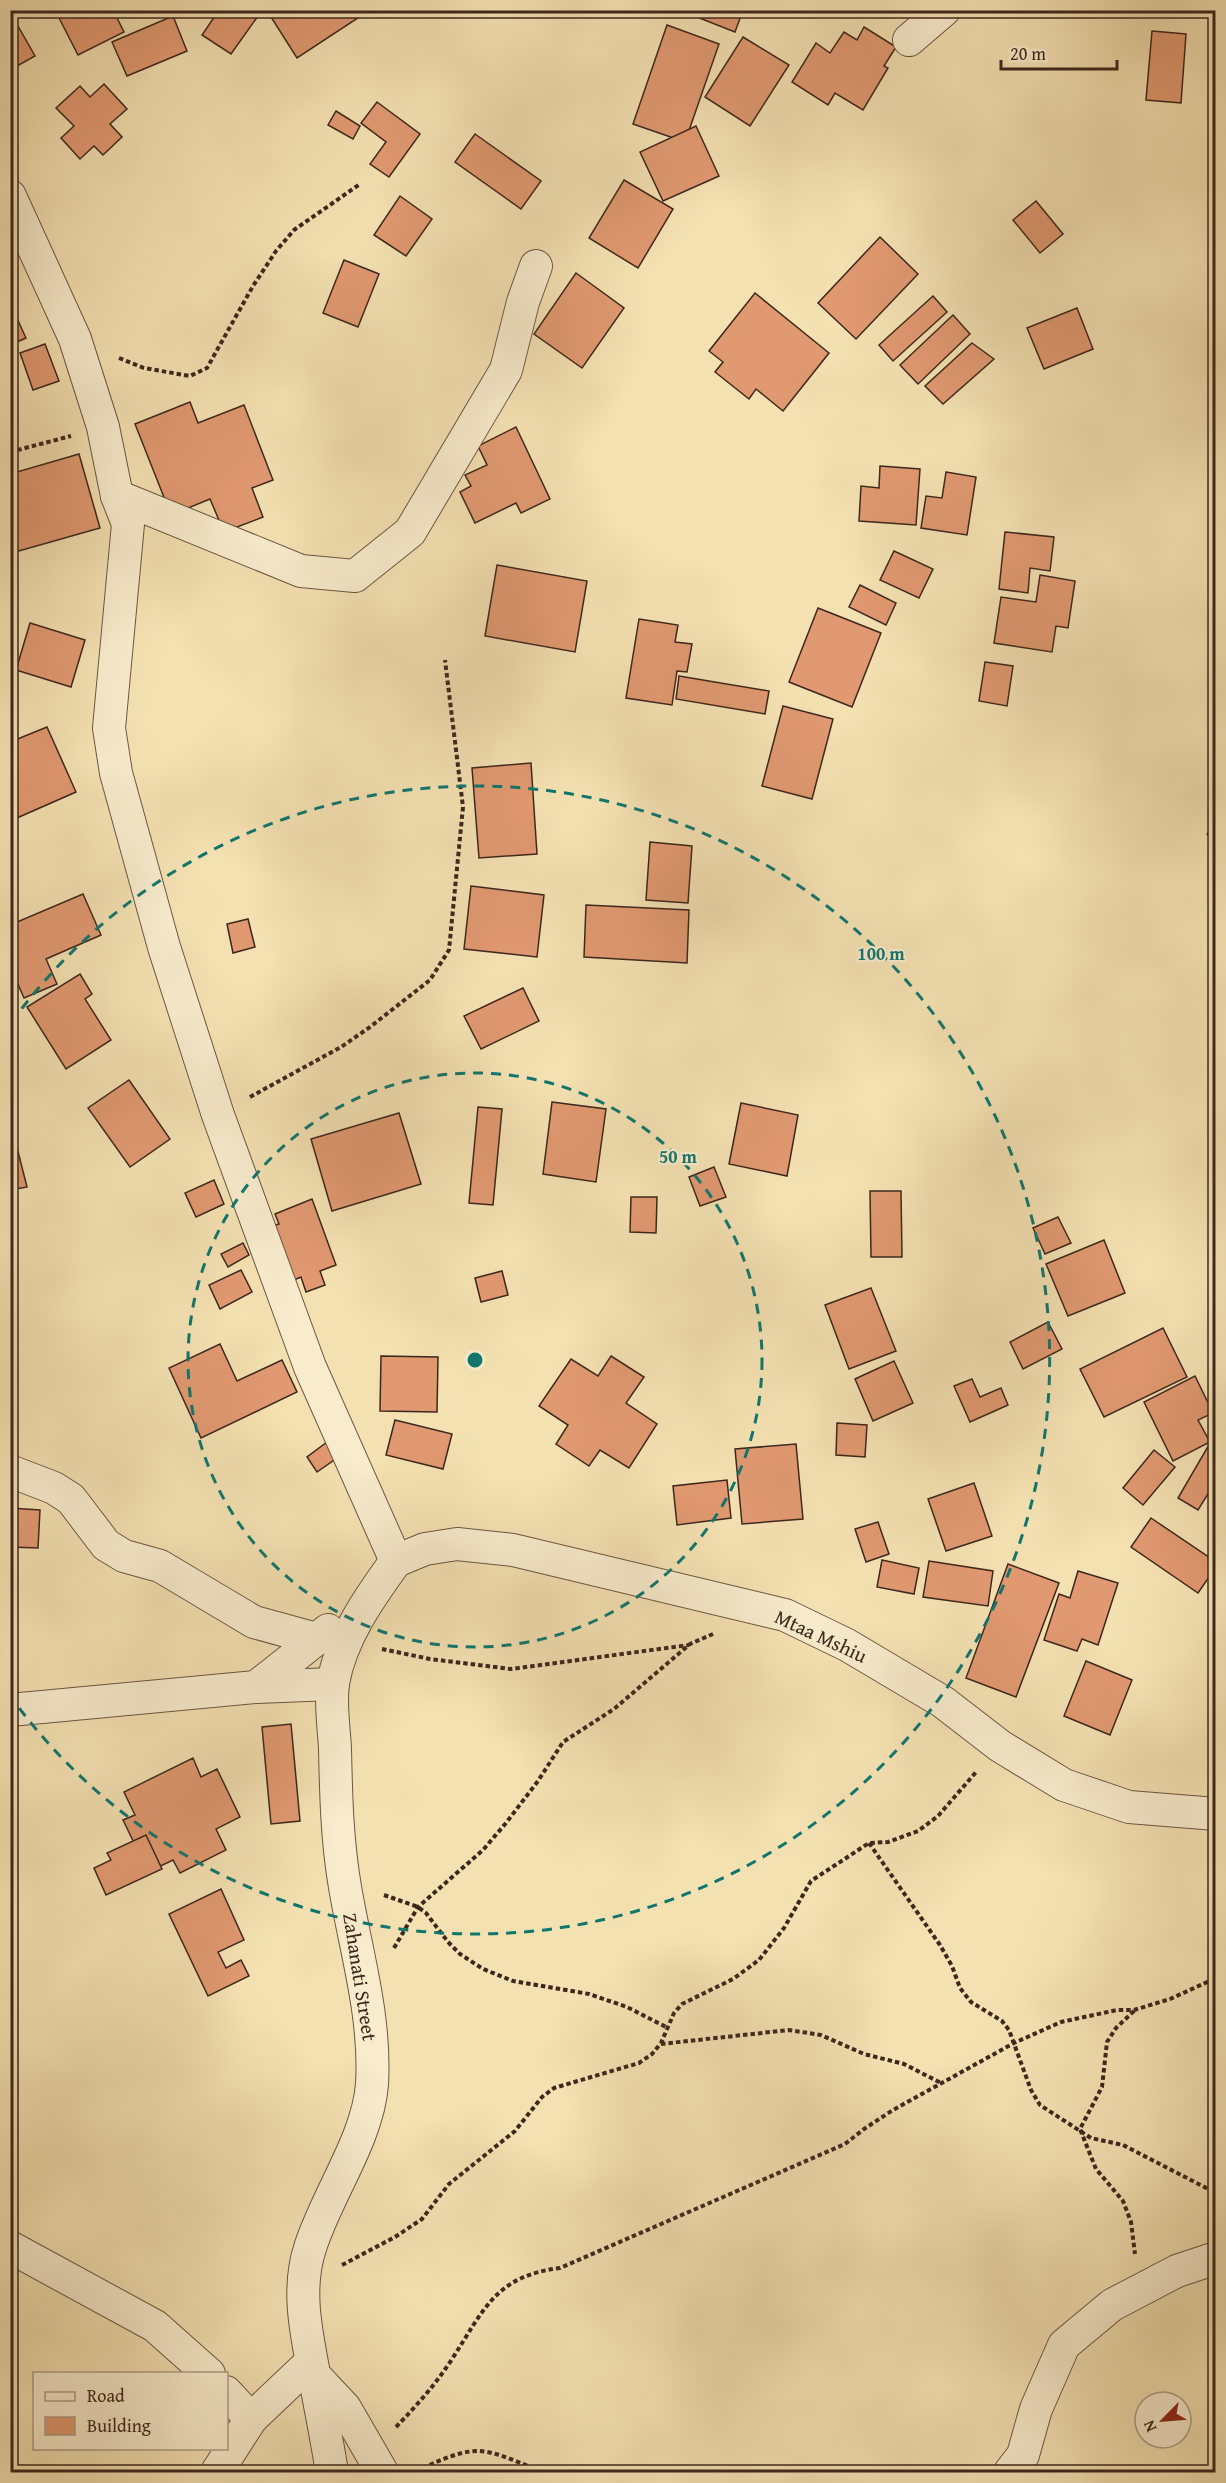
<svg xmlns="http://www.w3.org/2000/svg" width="1226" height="2483" font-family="'Gentium Book Plus',serif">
  <rect width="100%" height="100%" fill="#f4e1b2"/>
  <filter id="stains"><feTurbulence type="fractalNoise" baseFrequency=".00333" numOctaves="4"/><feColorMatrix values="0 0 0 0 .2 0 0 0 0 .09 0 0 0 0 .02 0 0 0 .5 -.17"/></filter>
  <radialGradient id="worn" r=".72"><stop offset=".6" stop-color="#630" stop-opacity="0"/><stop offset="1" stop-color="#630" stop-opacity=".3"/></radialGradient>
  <!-- building -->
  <g fill="#e19971" stroke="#3d271d" stroke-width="1.5">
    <path d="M55 10H113L124 32 78 55Z"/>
    <path d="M219 10H251L258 16 231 54 202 35Z"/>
    <path d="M282 10H370L297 58 271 17Z"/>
    <path d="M679 10H743L735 32Z"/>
    <path d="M173 16 187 51 127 76 112 42Z"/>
    <path d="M667 25 719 44 685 142 633 124Z"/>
    <path d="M18 26 35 56 10 70V30Z"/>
    <path d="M864 27 896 47 884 66 888 68 863 110 835 93 828 105 792 82 816 43 830 53 844 32 857 40Z"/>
    <path d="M1152 31 1186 34 1181 103 1146 100Z"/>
    <path d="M743 37 789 65 750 126 705 97Z"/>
    <path d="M104 84 127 109 110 124 122 137 103 155 94 146 80 159 61 138 74 126 56 108 80 86 90 97Z"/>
    <path d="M377 102 420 134 389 177 370 164 386 142 361 123Z"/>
    <path d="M336 111 360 126 353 139 328 125Z"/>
    <path d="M696 126 719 176 663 201 640 152Z"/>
    <path d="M475 134 541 181 521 209 455 162Z"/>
    <path d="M624 180 673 209 638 268 589 238Z"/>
    <path d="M400 196 432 219 406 256 374 235Z"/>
    <path d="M1036 201 1063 234 1040 253 1013 220Z"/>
    <path d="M880 237 918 274 856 339 818 303Z"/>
    <path d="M344 260 379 274 358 327 323 313Z"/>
    <path d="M576 273 624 308 582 368 534 334Z"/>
    <path d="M755 293 829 353 783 411 756 389 749 399 715 372 723 362 709 351Z"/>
    <path d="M933 296 947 312 893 361 879 345Z"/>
    <path d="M10 303 26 338 10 345Z"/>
    <path d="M1077 308 1093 349 1044 369 1027 328Z"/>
    <path d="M953 315 970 334 918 384 900 365Z"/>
    <path d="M972 343 994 359 943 404 925 386Z"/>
    <path d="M45 344 59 381 33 390 20 353Z"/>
    <path d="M190 402 198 423 244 405 273 480 252 488 263 517 224 532 210 499 171 515 135 424Z"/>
    <path d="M516 427 550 499 521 513 516 503 475 523 460 492 471 486 465 475 487 465 478 446Z"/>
    <path d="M79 454 100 528 15 552 10 536V474Z"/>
    <path d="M880 466 920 469 916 525 859 521 861 486 879 488Z"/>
    <path d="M946 472 976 477 967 535 921 528 926 496 942 498Z"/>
    <path d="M1005 532 1054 537 1050 571 1030 568 1028 593 999 589Z"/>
    <path d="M894 551 933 569 919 598 880 580Z"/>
    <path d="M497 565 587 581 575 652 485 636Z"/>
    <path d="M1040 575 1075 581 1068 628 1056 626 1052 652 994 643 1001 597 1036 602Z"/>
    <path d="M10 580 16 582 10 604Z"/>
    <path d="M860 585 896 603 886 625 849 607Z"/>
    <path d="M818 608 881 633 852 707 789 682Z"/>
    <path d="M639 619 678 625 675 642 692 644 687 672 677 671 672 705 626 698Z"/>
    <path d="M30 623 85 640 71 687 16 670Z"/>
    <path d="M985 662 1013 666 1007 706 979 701Z"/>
    <path d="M679 676 769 691 765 714 676 699Z"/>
    <path d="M783 706 833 719 812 799 762 786Z"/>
    <path d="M47 727 76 792 10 821V742Z"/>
    <path d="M531 763 537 854 479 858 472 768Z"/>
    <path d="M1216 823V840L1207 834Z"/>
    <path d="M650 842 692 846 688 903 646 900Z"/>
    <path d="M471 886 544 895 537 957 464 949Z"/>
    <path d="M83 894 101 935 46 959 57 984 24 998 10 966V925Z"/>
    <path d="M586 905 689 910 687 963 584 957Z"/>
    <path d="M248 919 255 947 233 953 227 924Z"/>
    <path d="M80 974 92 994 85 999 111 1040 66 1069 27 1007Z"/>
    <path d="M523 988 539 1021 481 1049 464 1016Z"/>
    <path d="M129 1080 170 1139 130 1167 88 1108Z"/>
    <path d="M552 1102 606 1109 596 1182 543 1174Z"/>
    <path d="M741 1103 798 1115 787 1176 729 1164Z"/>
    <path d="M478 1107 502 1109 493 1205 469 1203Z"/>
    <path d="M399 1113 421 1184 332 1211 311 1139Z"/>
    <path d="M10 1120 27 1187 10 1190Z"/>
    <path d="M714 1167 726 1197 700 1206 689 1177Z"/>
    <path d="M214 1180 224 1204 196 1217 185 1193Z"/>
    <path d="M870 1191H901L902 1257H871Z"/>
    <path d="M631 1197H657L656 1233 630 1232Z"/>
    <path d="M312 1199 336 1265 320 1271 325 1285 306 1292 301 1277 289 1282 268 1227 279 1224 275 1214Z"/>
    <path d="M1058 1217 1071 1243 1045 1254 1033 1228Z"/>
    <path d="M1104 1240 1125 1293 1068 1316 1046 1264Z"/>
    <path d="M243 1243 249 1255 228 1267 221 1254Z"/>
    <path d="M241 1270 252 1292 220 1309 209 1285Z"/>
    <path d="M502 1271 508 1295 481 1302 475 1278Z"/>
    <path d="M871 1288 896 1351 849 1369 825 1305Z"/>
    <path d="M1048 1322 1062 1349 1023 1369 1010 1342Z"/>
    <path d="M1163 1328 1187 1377 1104 1417 1080 1369Z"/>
    <path d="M220 1344 237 1381 282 1360 297 1392 201 1438 169 1368Z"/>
    <path d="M381 1356 438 1357 437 1412 380 1411Z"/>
    <path d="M611 1356 644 1377 626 1403 657 1424 629 1468 600 1450 589 1466 556 1444 568 1425 539 1406 571 1359 598 1376Z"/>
    <path d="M894 1361 913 1403 873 1421 855 1379Z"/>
    <path d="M1195 1376 1213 1413 1198 1420 1210 1442 1173 1461 1144 1402Z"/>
    <path d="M972 1379 980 1397 1001 1388 1008 1405 970 1422 954 1386Z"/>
    <path d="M395 1420 452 1434 443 1469 386 1455Z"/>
    <path d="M837 1423 867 1425 865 1457 836 1455Z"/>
    <path d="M327 1442 337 1458 317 1472 307 1457Z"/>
    <path d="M1210 1443 1216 1446V1481L1198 1510 1178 1498Z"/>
    <path d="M796 1444 803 1519 742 1524 735 1449Z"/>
    <path d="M1154 1450 1175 1467 1143 1505 1123 1488Z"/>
    <path d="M727 1480 731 1518 677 1525 673 1486Z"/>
    <path d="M974 1483 992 1536 946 1551 928 1499Z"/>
    <path d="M10 1508 40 1510 38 1548 10 1547Z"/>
    <path d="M1151 1518 1216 1562V1567L1198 1593 1131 1547Z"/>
    <path d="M878 1522 889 1554 866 1562 855 1529Z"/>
    <path d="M882 1560 919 1568 914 1594 877 1587Z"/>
    <path d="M929 1561 993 1571 988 1606 923 1597Z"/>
    <path d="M1008 1564 1059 1583 1016 1697 966 1678Z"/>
    <path d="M1078 1571 1118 1583 1098 1645 1082 1639 1077 1651 1044 1640 1059 1594 1070 1598Z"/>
    <path d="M1086 1661 1132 1680 1110 1735 1064 1716Z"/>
    <path d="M291 1724 300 1821 271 1824 262 1727Z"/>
    <path d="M193 1758 201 1777 217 1769 240 1817 216 1829 226 1850 180 1873 173 1860 148 1872 123 1820 135 1815 124 1792Z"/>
    <path d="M146 1835 162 1869 106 1895 94 1868 111 1860 107 1853Z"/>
    <path d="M221 1889 244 1940 218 1952 226 1968 241 1960 249 1976 208 1996 169 1914Z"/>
  </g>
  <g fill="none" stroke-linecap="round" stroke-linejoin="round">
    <defs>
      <g id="street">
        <path d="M909 40 944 10"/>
        <path d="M10 196 75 339 103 427 117 496 128 524 109 728 116 773 164 947 218 1115 310 1367 396 1561"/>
        <path d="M117 496 301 571 355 576 410 532 506 370 523 302 536 266"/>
        <path d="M10 1471 54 1488 71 1499 106 1545 124 1556 160 1566 254 1622 316 1639"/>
        <path d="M396 1561 425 1549 457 1544 513 1550 785 1615 847 1645 943 1702 1000 1746 1064 1785 1129 1807 1216 1814"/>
        <path d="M256 1687 328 1630"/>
        <path d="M10 1710 256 1687 333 1684"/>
        <path d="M10 2247 155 2326 209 2374"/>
        <path d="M315 2376 345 2408 382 2472"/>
        <path d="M226 2392 251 2419"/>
        <path d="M217 2472 251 2419 311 2362"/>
        <path d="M332 2472C327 2441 321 2410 315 2379 307 2336 296 2291 310 2248 327 2194 368 2139 372 2084 376 2017 356 1952 345 1887 337 1841 336 1795 335 1749 334 1728 330 1704 333 1683 341 1638 369 1598 396 1561"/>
        <path d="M1010 2472 1023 2455 1036 2409 1064 2345 1112 2305 1177 2271 1216 2258"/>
      </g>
    </defs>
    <!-- street casing -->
    <use href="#street" stroke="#6b5642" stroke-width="34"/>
    <!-- path -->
    <g stroke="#3d271d" stroke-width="4" stroke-dasharray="4.5 3" stroke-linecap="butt">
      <path d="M119 358 144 368 190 376 207 368 253 286 276 251 294 230 360 184"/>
      <path d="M10 452 71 436"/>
      <path d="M250 1097 341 1047 370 1027 430 980 449 950 463 807 445 660"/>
      <path d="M382 1649 430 1659 511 1669 689 1645"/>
      <path d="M869 1843 940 1945 952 1966 960 1988 971 2002 1002 2021 1009 2030 1031 2090 1040 2105 1091 2138 1123 2145 1216 2193"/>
      <path d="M384 1895 418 1907 426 1913 448 1942 460 1954 483 1969 513 1981 589 1994 627 2007 668 2028"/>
      <path d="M394 1948 418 1907 483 1850 506 1823 538 1781 563 1742 614 1709 690 1644 713 1634"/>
      <path d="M1134 2011 1116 2028 1107 2042 1102 2087 1080 2129 1096 2169 1123 2201 1131 2222 1135 2254"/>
      <path d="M661 2044 789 2030 821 2035 864 2054 904 2064 941 2083"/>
      <path d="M342 2265 395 2237 422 2219 449 2184 515 2131 542 2097 554 2088 639 2063 652 2054 661 2043 674 2013 682 2004 733 1979 759 1960 784 1928 811 1881 869 1843 888 1842 918 1831 938 1816 977 1771"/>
      <path d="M396 2427C417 2405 436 2384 452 2359 484 2310 495 2276 560 2268L845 2144 864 2129 893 2110 1014 2043 1061 2022 1117 2010H1134L1170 1999 1216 1978"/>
      <path d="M416 2471C435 2463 457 2451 478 2451 501 2452 524 2466 545 2472"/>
    </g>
    <!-- street -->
    <use href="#street" stroke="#f8eccd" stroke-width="32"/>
  </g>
  <!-- distance rings -->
  <g fill="none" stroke="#0f766e" stroke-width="3" stroke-dasharray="10 8">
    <circle cx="475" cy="1360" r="287"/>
    <path d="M11 1023A574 574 0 1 1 11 1697"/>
  </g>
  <g text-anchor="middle" stroke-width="4.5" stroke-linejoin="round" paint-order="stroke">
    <!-- street labels -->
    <g font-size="20" fill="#3d271d" stroke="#f8eccd">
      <text transform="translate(821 1636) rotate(25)" y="7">Mtaa Mshiu</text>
      <text transform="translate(360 1977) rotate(81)" y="7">Zahanati Street</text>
    </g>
  </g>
  <circle cx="475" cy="1360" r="9" fill="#0f766e" stroke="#f8eccd" stroke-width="3"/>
  <g font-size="18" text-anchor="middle" font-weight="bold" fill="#0f766e" stroke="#f8eccd" stroke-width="4.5" stroke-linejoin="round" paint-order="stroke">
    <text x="881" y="960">100 m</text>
    <text x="678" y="1163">50 m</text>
  </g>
  <!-- margin -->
  <rect width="1226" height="2483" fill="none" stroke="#f4e1b2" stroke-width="36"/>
  <rect x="12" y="12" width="1202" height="2459" fill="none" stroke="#3d271d" stroke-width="3"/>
  <rect x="18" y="18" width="1190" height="2447" fill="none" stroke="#3d271d" stroke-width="1.5"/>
  <!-- legend -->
  <rect x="33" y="2372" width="195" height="78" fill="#f8eccd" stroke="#ad9d87" stroke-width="1.5"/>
  <rect x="45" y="2392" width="30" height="9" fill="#f8eccd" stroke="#ad9d87" stroke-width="1.5"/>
  <text x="87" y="2402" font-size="18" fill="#3d271d">Road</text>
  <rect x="45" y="2417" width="30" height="18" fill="#e19971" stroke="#ad9d87" stroke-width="1.5"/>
  <text x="87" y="2432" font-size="18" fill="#3d271d">Building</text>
  <!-- north arrow -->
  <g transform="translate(1163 2420) rotate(245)"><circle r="28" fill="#f8eccd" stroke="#ad9d87" stroke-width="1.5"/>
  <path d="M0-4.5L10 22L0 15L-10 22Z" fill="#8f2418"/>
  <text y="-9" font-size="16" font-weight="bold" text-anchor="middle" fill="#3d271d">N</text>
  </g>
  <!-- scale -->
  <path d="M1001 60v9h116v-9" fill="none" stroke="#3d271d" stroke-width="3"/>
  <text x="1010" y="60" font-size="18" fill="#3d271d" stroke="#f8eccd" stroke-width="4.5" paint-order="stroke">20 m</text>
  <rect width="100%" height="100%" filter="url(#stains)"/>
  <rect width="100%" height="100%" fill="url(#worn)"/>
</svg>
